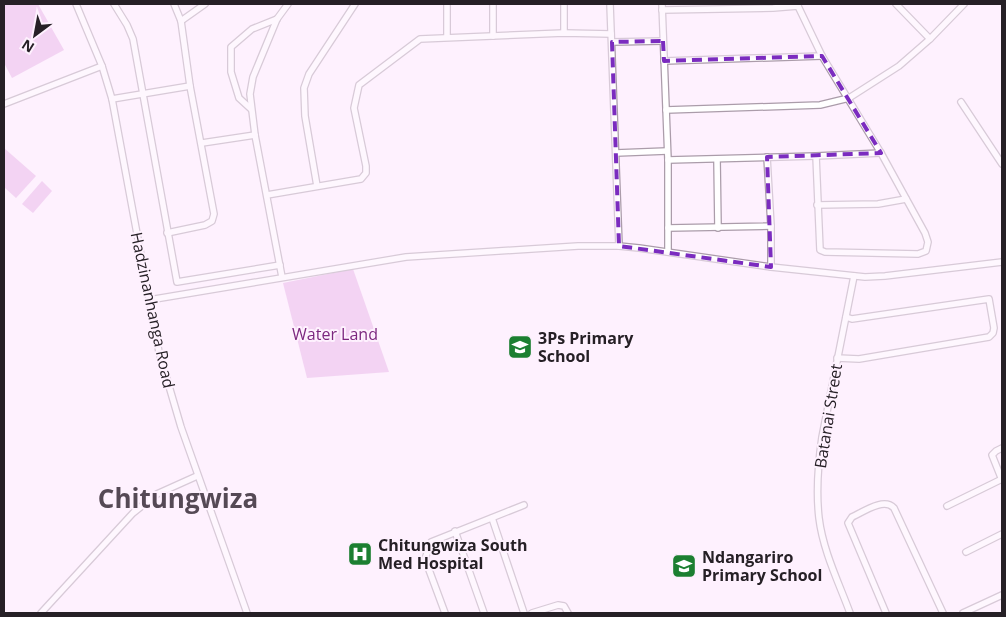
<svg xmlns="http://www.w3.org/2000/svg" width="1006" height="617" font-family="'Open Sans',sans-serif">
  <rect width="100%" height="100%" fill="#fef1fe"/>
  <!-- green -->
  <g fill="#e6b0e6">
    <path d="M4 4H38L64 50 12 78 4 63Z"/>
    <path d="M4 148 36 176 16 198 4 187Z"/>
    <path d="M42 181 52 191 33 213 22 204Z"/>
    <path d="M353 269 389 372 307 378 283 283Z"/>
  </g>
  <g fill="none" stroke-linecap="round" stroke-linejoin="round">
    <defs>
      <g id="minor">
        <path d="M76 4 102 66 112 99 159 352 181 427 247 613"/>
        <path d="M114 4 127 25 133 39 177 282 280 265"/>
        <path d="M447 4V37"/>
        <path d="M493 4V36"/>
        <path d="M610 4 619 246"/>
        <path d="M662 4 668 160V252"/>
        <path d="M797 4 822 56 881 153 925 233 928 242 926 251 918 254 825 252 820 250 816 156"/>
        <path d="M896 4 930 39"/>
        <path d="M662 10 773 8 798 6"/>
        <path d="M181 21 205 4"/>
        <path d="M564 33V4"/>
        <path d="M612 42 663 41"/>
        <path d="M664 61 822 56"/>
        <path d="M112 99 190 86"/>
        <path d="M961 102 1002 164"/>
        <path d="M4 104 102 66"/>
        <path d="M251 109 239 98 231 72V47L252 29 277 19"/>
        <path d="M666 110 820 105 849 98 899 66 930 39 964 4"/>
        <path d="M202 143 255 135"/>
        <path d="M616 153 667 151"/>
        <path d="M717 159 718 228"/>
        <path d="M668 160 816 156 881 153"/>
        <path d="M317 186 305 116 304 88 309 74 355 4"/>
        <path d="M267 195 361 179 366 173V166L354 108 359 85 420 39 564 33 611 34"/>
        <path d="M817 205 878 204 906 199"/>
        <path d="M771 226V267"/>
        <path d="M668 228 771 226 767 157"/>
        <path d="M167 233 205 225 212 221 214 214 190 86 181 21 174 4"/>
        <path d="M282 277 255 135 250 94 253 77 277 19 288 4"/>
        <path d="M149 300 406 257 578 246H619L639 248 771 267 865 277 885 276 1002 262"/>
        <path d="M837 358 859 359 989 337 993 333 994 328 989 299 852 319 846 317"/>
        <path d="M1002 448 996 451 992 455 1002 480"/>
        <path d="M947 506 1002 479"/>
        <path d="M492 518 524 613"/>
        <path d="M455 531 484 613"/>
        <path d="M966 552 1002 534"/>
        <path d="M41 613 133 513 157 494 197 476"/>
        <path d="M445 613 425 559 431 542 524 505"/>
        <path d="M532 613 558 605 564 606 568 613"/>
        <path d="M850 613C839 583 823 551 819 518 816 492 818 464 822 437L854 276"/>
        <path d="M886 613 848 523 852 517C863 512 884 497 894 508L943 613"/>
        <path d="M963 613 1002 595"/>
      </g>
    </defs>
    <!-- minor casing -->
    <use href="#minor" stroke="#ab9caa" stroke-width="8"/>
    <!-- minor -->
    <use href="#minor" stroke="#fff" stroke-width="5.5"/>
  </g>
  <!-- marked area -->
  <path d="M0 0H1006V617H0ZM663 41 664 61 822 56 881 153 767 157 771 267 619 246 612 42Z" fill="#fef1fe" fill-opacity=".55" fill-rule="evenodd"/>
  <path fill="none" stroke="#7b2cbf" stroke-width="4" stroke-dasharray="10 6" stroke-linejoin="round" d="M663 41 664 61 822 56 881 153 767 157 771 267 619 246 612 42Z"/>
  <!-- icons -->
  <defs>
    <symbol id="school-square" viewBox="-11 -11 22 22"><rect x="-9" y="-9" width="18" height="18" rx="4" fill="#1c7f31" stroke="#fef1fe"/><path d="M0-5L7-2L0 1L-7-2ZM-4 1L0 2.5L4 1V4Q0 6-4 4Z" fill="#fff"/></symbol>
    <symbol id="hospital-square" viewBox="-11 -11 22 22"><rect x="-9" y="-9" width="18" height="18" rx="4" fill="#1c7f31" stroke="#fef1fe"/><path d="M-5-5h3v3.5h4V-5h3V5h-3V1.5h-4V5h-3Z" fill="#fff"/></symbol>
  </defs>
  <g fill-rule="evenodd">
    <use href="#school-square" x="506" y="333" width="28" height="28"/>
    <use href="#hospital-square" x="346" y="540" width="28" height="28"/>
    <use href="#school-square" x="670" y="552" width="28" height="28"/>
  </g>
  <g text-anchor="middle" stroke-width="4" stroke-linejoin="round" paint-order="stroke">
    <!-- street labels -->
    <g font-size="16" fill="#262026" stroke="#fef1fe">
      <text transform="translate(153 310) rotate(78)" y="6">Hadzinanhanga Road</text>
      <text transform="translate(828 416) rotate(-81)" y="6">Batanai Street</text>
    </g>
    <!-- park labels -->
    <g font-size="16" fill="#7c277f" stroke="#fef1fe">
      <text x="335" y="340">Water Land</text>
    </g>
    <!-- poi labels -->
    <g font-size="16" font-weight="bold" fill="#262026" stroke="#fef1fe" text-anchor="start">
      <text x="538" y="344">3Ps Primary<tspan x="538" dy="18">School</tspan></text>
      <text x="378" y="551">Chitungwiza South<tspan x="378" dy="18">Med Hospital</tspan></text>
      <text x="702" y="563">Ndangariro<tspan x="702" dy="18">Primary School</tspan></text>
    </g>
    <!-- town labels -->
    <g font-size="26" font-weight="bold" fill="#554955" stroke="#fef1fe">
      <text x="178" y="508">Chitungwiza</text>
    </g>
  </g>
  <!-- border -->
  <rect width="1006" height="617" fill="none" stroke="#262026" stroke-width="10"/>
  <!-- north arrow -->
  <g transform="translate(35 35) rotate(212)" stroke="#fef1fe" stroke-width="4" paint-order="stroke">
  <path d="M0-4L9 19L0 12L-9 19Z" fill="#262026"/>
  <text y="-8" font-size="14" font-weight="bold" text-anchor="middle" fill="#262026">N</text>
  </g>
</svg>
